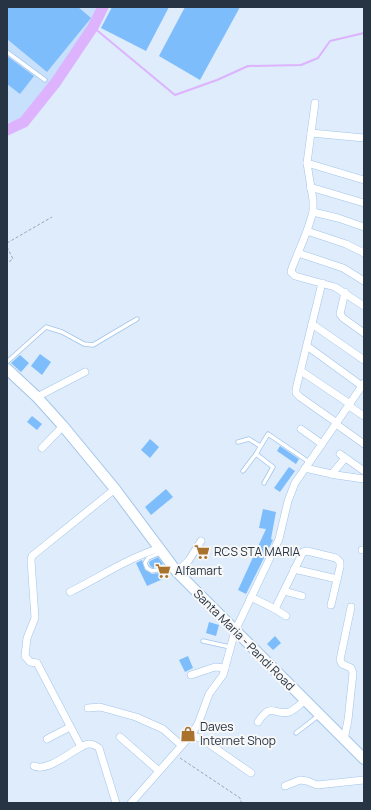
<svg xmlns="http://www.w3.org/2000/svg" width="371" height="810" font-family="Manrope,sans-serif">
  <rect width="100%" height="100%" fill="#deecfc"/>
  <!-- built -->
  <path fill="#c7e0fb" d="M7 7H101L89 31 21 118 7 123Z"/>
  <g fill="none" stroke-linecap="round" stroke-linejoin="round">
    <!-- stream -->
    <path stroke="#ddb3fe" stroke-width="2" d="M93 27 175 95 217 80 248 66 301 65 318 58 330 41 364 33"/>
    <!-- river -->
    <path stroke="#ddb3fe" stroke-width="11" d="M7 130 24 122 56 82 93 27 103 7"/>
  </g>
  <!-- building -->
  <g fill="#7ebdfb">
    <path d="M7 7H78L91 18 47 72 7 39Z"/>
    <path d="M112 7H169L146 51 101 28Z"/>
    <path d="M185 7H240L200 80 159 56Z"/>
    <path d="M7 56 34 76 20 94 7 84Z"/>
    <path d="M40 354 51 362 42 375 31 366Z"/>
    <path d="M20 355 29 363 21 372 11 363Z"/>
    <path d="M32 416 42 424 37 430 27 422Z"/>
    <path d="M150 439 159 447 150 458 141 450Z"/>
    <path d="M280 446 299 459 296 464 277 451Z"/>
    <path d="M289 467 295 471 280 492 274 488Z"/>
    <path d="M166 489 173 497 151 515 145 507Z"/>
    <path d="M263 509 276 512 271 539 273 540 246 594 238 590 266 529 259 528Z"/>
    <path d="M158 557 163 564 153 568 150 566 149 563 150 561Z"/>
    <path d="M142 560 145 570 152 574 160 573 163 579 147 586 136 563Z"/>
    <path d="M209 622 219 625 216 636 206 633Z"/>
    <path d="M275 636 281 643 273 650 267 644Z"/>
    <path d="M188 656 193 668 185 672 179 660Z"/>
  </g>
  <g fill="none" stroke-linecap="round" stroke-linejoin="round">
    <defs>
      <g id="service">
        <path d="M7 52 45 80"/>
        <path d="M7 362 46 327 62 332 84 344 93 345 137 319"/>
        <path d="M238 442 249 439 260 446"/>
        <path d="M256 454 273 467 264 483"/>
        <path d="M243 471 256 454 268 434 309 462"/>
        <path d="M160 553 148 558 145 563 147 568 152 571 172 567"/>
        <path d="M203 641 230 647"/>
        <path d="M296 733 318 716"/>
      </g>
      <g id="minor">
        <path d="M315 103 307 163 313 200V212L307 231 292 268 291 272 295 276 335 287 364 306"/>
        <path d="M311 133 364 138"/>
        <path d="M307 163 364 180"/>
        <path d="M310 187 364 203"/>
        <path d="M313 212 338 218 364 227"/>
        <path d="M307 231 346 244 364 253"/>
        <path d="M298 253 343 268 364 281"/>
        <path d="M322 283 296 389V393L300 397 337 423"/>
        <path d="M345 292 340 314 343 318 364 333"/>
        <path d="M312 324 364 360"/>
        <path d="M307 346 362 386"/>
        <path d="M301 371 350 404"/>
        <path d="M37 397 85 372"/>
        <path d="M349 406 364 416"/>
        <path d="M336 424 364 444"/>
        <path d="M301 429 322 444"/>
        <path d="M42 448 63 426"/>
        <path d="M340 454 364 471"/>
        <path d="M305 468 336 475 364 479"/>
        <path d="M332 474 345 458"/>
        <path d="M115 489 32 556 31 560 35 618 27 638 25 656 30 662 37 663 81 747C88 743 92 743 99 748L116 803"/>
        <path d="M362 550H364"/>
        <path d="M294 569 337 579"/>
        <path d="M177 572 189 560 201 541"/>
        <path d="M284 591 302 596"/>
        <path d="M70 592C100 577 128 558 160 548"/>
        <path d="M251 597 275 609 286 616"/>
        <path d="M275 609 303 552 307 551 336 558 340 562V567L331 605"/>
        <path d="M191 675 215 667 225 668"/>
        <path d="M88 708 100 707 136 717 163 729 181 745"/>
        <path d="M258 722C272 701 273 716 289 712 295 710 300 704 305 700"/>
        <path d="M191 735 202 739 251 773"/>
        <path d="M120 737 159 771"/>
        <path d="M47 739 70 727"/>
        <path d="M344 740 348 720 353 673 351 668 342 664 340 660 351 607"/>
        <path d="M34 766C47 772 69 753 81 747"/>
        <path d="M285 786 300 780 307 781 317 785 364 780"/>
        <path d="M131 803 191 735 198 724 209 694 223 675 235 631 279 539 288 501 295 483 364 383"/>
      </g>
      <path id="secondary" d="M7 369 37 397 63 426 115 489 177 572 364 759"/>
    </defs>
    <!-- service casing -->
    <use href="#service" stroke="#a1c5ea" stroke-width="5"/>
    <!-- minor casing -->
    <use href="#minor" stroke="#a1c5ea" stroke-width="8"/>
    <!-- secondary casing -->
    <use href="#secondary" stroke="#a1c5ea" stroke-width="12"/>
    <!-- path -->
    <g stroke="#97a5b5" stroke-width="1" stroke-dasharray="3 2" stroke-linecap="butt">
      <path d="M7 243 52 217"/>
      <path d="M7 247 13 259 7 263"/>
      <path d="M180 758 240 798 241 800V803"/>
    </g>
    <!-- service -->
    <use href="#service" stroke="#fff" stroke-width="3.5"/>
    <!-- minor -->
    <use href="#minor" stroke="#fff" stroke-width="7"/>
    <!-- secondary -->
    <use href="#secondary" stroke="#fff" stroke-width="10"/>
  </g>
  <!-- icons -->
  <defs>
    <symbol id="supermarket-bare" viewBox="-9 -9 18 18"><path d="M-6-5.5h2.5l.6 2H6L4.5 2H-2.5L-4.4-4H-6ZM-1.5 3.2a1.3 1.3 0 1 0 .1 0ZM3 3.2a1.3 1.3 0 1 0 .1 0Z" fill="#a9732e" stroke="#f8f8f8" stroke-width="2.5" paint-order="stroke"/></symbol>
    <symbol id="shop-bare" viewBox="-9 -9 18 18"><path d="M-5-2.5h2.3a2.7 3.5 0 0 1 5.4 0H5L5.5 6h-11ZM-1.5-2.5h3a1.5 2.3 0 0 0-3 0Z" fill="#a9732e" stroke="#f8f8f8" stroke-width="2.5" paint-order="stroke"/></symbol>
  </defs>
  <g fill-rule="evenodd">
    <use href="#supermarket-bare" x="191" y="541" width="22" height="22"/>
    <use href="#supermarket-bare" x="152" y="560" width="22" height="22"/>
    <use href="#shop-bare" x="177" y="723" width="22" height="22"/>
  </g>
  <g text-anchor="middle" stroke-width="4" stroke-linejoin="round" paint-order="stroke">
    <!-- poi labels -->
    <g font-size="12" fill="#263443" stroke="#f8f8f8" text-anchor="start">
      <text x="214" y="556">RCS STA MARIA</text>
      <text x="175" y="575">Alfamart</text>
      <text x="200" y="731">Daves<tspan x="200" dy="14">Internet Shop</tspan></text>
    </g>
    <!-- street labels -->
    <g font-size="12" fill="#263443" stroke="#f8f8f8">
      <text transform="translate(244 640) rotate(45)" y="4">Santa Maria - Pandi Road</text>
    </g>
  </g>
  <!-- border -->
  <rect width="371" height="810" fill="none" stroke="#263443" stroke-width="16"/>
</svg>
